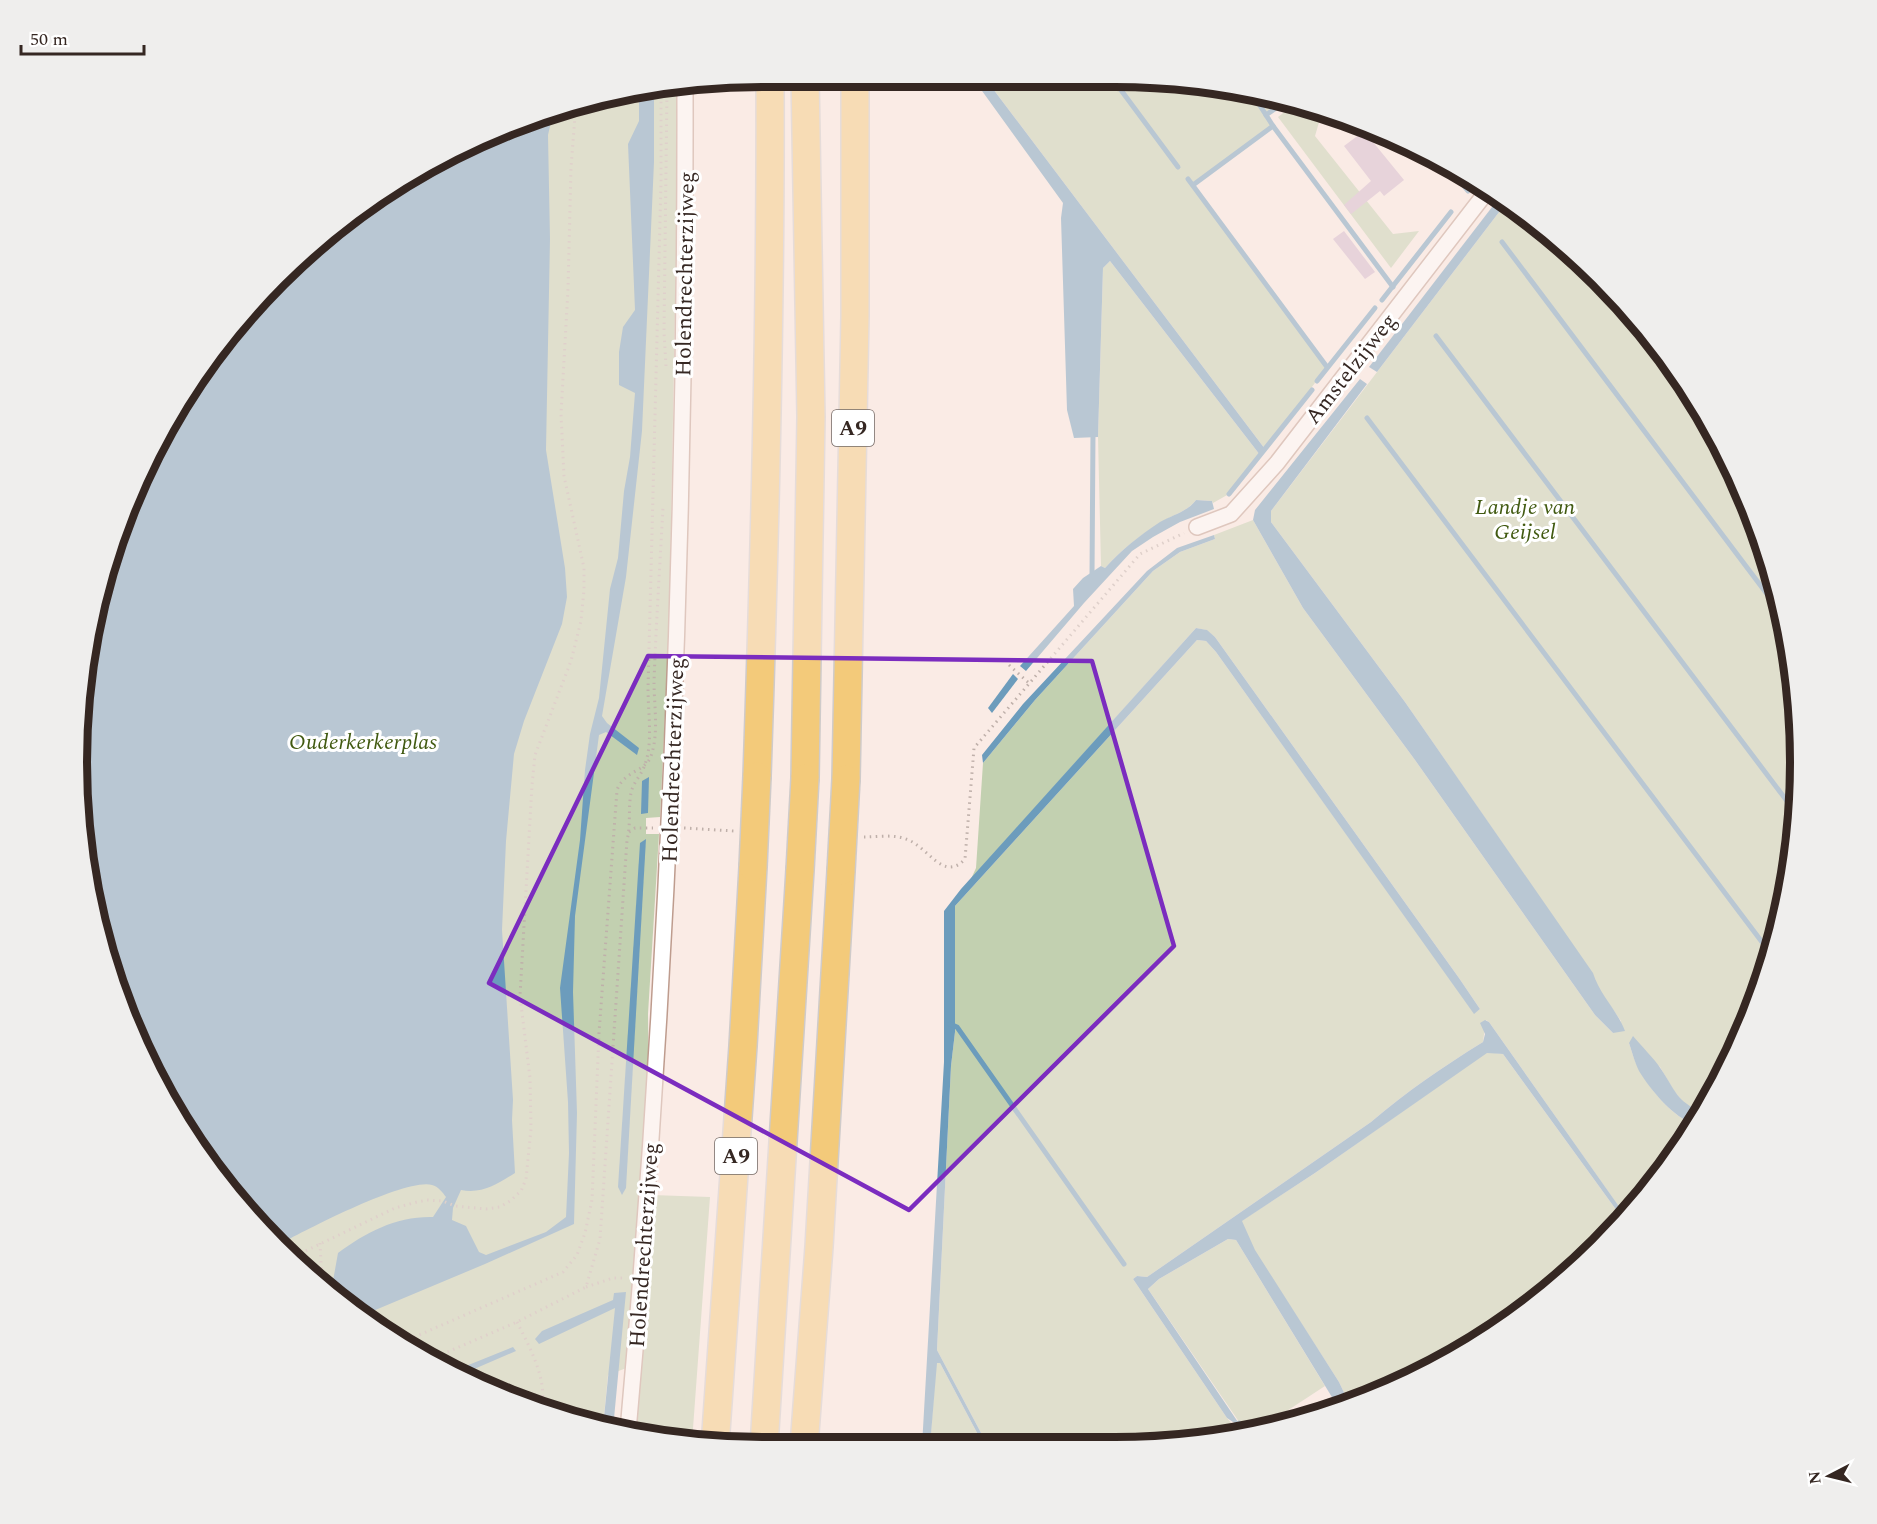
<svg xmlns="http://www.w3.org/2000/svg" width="1877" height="1524" font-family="Spectral,serif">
  <rect width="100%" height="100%" fill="#faebe5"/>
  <!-- green -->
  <g fill="#c2d0b0">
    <path d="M984 77C1085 78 1188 71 1286 101L1266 115 1273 126 1193 185 1327 367 1265 449Z"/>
    <path d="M677 88 676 256 669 634 660 817 646 818V834H659L648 1014 650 1214 652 1195 710 1197 692 1442 631 1432 637 1364 608 1375 603 1427 585 1424 459 1377 344 1306 218 1180 147 1065 90 896 78 718 100 584 169 419 278 277 420 168 585 100Z"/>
    <path d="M1295 104 1322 112 1315 136 1393 234 1419 231 1391 268 1278 117Z"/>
    <path d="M1443 161 1458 169 1476 181 1468 191Z"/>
    <path d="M1506 203 1567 247 1659 345 1730 459 1777 584 1799 717 1795 851 1764 982 1709 1104 1702 1113 1685 1104 1674 1091 1660 1067 1629 1043C1632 1052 1635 1063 1640 1071 1650 1089 1674 1119 1695 1124L1632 1212 1625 1215V1219L1533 1306 1418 1377 1349 1403 1339 1382 1254 1250 1241 1221 1315 1173 1487 1052 1503 1054 1617 1211 1624 1214 1489 1022 1486 1020 1483 1042C1444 1066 1406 1092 1371 1122L1147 1277 1137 1276 1133 1279 1227 1418 1240 1433 1159 1446H988L937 1350 951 1066 955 1032V906L1197 640 1206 641 1216 652 1474 1013 1480 1009 1459 978 1215 637 1206 630 1196 628 971 879 976 868 983 763 1035 700 1153 571 1180 552 1215 539 1214 535 1253 520 1303 608 1415 760 1595 1015 1613 1033 1621 1021 1597 987 1592 973 1405 702 1271 522V511Z"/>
    <path d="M1110 261 1260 455 1229 494 1213 503 1212 501 1196 500C1187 512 1172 515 1160 523 1139 536 1121 550 1105 568L1101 566 1098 437 1103 268Z"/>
    <path d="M1228 1239 1236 1240 1325 1386 1258 1430 1246 1432 1148 1289 1159 1279Z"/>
    <path d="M936 1363H940L984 1446H930Z"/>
  </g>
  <!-- water -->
  <g fill="#6c9cbc">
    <path d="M972 77H984L1265 449 1260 455 1110 261 1103 268 1098 437 1074 438 1067 410 1061 218 1063 203Z"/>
    <path d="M654 91V162L642 431 626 577 602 716 607 723 639 748 637 755 606 732 599 735 575 916 573 992 577 1113 574 1224 485 1264 361 1316 344 1306 331 1292 338 1253C366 1232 397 1216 433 1217L446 1197C443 1193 438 1186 432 1185 406 1178 308 1229 282 1243L218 1180 147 1066 90 896 78 718 100 584 169 419 278 277 420 168 553 113 548 135 550 239 546 450 565 568 567 597 562 624 524 721 514 754 506 841 502 930 513 1100 512 1120 515 1173C497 1184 483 1194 461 1190L453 1208 452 1220 466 1226 479 1252 486 1255 546 1232 566 1217 569 1153 568 1102 560 988 580 840 585 770 590 734 599 698 610 589 618 558 624 491 630 457 635 393 619 385V352L623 327 635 310 628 144 639 121V93Z"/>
    <path d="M1499 198 1506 203 1377 372 1369 367Z"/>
    <path d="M1360 379 1367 384 1271 511V522L1405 702 1593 973C1600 995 1617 1010 1625 1031L1613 1033 1595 1015 1415 760 1303 608 1253 520 1255 510Z"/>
    <path d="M1196 500 1212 501 1214 509 1180 522 1153 537 1132 551 1084 603 1026 671 1020 666 1074 606 1073 589 1083 578 1101 566 1105 568C1121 550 1139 536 1160 522 1172 515 1187 512 1196 500Z"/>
    <path d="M1214 535 1215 539 1180 552 1153 571 1035 700 983 763 982 755 1023 704 1147 571 1177 548Z"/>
    <path d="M1196 628 1207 630 1215 637 1459 978 1480 1009 1474 1014 1216 652 1206 641 1197 640 955 906V1032L951 1066 937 1350 988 1446H984L940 1363H937L930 1446H922L944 1062V911L961 889Z"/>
    <path d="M1013 674 1018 679 992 713 988 708Z"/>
    <path d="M649 777 648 813 641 814 642 781Z"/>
    <path d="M646 839 626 1188 622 1195 618 1187 640 843Z"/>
    <path d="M1485 1020 1489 1022 1625 1215 1617 1211 1503 1054 1487 1053 1315 1173 1242 1221 1255 1250 1339 1382 1349 1403 1338 1407 1236 1240 1228 1239 1159 1279 1148 1289 1242 1428 1227 1418 1133 1279 1137 1276 1147 1277 1371 1122C1406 1092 1444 1066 1483 1042L1485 1034 1480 1023Z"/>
    <path d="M1633 1036C1642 1047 1653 1057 1661 1069 1677 1093 1675 1099 1702 1113L1695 1124C1674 1119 1650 1089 1639 1071 1635 1063 1632 1052 1629 1043Z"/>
    <path d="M626 1292 613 1429 603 1427 615 1308 539 1344 535 1339 542 1331 613 1300 614 1293Z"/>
    <path d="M513 1347 516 1351 458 1376 451 1372Z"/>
  </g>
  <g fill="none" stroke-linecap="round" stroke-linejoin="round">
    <!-- stream -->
    <g stroke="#6c9cbc" stroke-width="5">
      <path d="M1112 78 1178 167"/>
      <path d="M1250 90 1273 126 1393 287"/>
      <path d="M1266 115 1286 101"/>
      <path d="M1443 161 1468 191 1476 181"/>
      <path d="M1188 179 1327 367"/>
      <path d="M1193 185 1273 126"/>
      <path d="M1502 242 1782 614"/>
      <path d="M1382 300 1451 212"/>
      <path d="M1436 336 1796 813"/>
      <path d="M1317 381 1375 308"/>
      <path d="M1367 418 1771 954"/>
      <path d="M1229 494 1312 390"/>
      <path d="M1092 577 1093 432"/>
      <path d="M950 1024 957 1027 1124 1264"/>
      <path d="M1239 1423 1244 1432"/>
    </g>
  </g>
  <!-- building -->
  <g fill="#d1b5cd">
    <path d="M1364 131 1404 180 1384 196 1380 191 1351 214 1344 205 1371 181 1344 146Z"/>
    <path d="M1344 231 1375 272 1365 279 1333 239Z"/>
  </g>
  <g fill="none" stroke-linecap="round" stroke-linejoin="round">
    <defs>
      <g id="street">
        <path d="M1197 527 1231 514 1277 463 1488 190"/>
        <path d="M628 1431C668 984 686 536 685 87"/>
      </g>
      <g id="highway">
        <path d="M757 776C765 543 771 310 770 77"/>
        <path d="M805 778 811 417 805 77"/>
        <path d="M846 779 855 316V77"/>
        <path d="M715 1446 743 1046 753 867"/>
        <path d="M764 1446 800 870"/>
        <path d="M804 1446 819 1247 841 871"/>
      </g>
    </defs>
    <!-- street casing -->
    <use href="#street" stroke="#be9c8e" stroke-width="18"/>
    <!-- highway casing -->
    <use href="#highway" stroke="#cfcbca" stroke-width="30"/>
    <!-- path -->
    <g stroke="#bfb0aa" stroke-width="3" stroke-dasharray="1.5 4.5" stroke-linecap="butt">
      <path d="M666 366 664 332 667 89"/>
      <path d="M1009 665 1029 683"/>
      <path d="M684 828 734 831"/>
      <path d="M629 832 635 828H653"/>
      <path d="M864 837C877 837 893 834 906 839 928 846 943 883 965 859L974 748 1140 554 1184 533"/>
      <path d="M320 1243 322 1283"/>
      <path d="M295 1256 395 1208 417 1202 427 1200 443 1201 455 1206 486 1209 500 1207 510 1201 521 1191 526 1179 531 1129 530 1078 520 996 532 785 535 755 571 661 581 621 584 590V568L564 476 561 414 568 289 571 168 576 103"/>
      <path d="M586 1287 613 1278H625"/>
      <path d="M517 1322C530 1348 547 1378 542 1408"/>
      <path d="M403 1342 563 1272 577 1255 585 1233 592 1200 599 1033 617 790C624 771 646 771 651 756 659 733 654 705 654 682 656 624 660 565 663 507"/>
      <path d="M411 1347 432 1359"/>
      <path d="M431 1359 517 1322 586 1287 600 1239 627 840C631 826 628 808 631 793 633 782 642 775 645 764 653 744 648 711 648 689L661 182V90"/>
    </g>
    <!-- street -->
    <use href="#street" stroke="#fff" stroke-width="15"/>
    <!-- highway -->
    <use href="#highway" stroke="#f3ca7a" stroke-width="27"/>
    <defs>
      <g id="highway-bridge">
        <path d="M753 867 757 776"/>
        <path d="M800 870 805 778"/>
        <path d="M841 871 846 779"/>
      </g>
    </defs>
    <!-- highway-bridge casing -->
    <use href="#highway-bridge" stroke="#cfcbca" stroke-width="30" stroke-linecap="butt"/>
    <!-- highway-bridge -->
    <use href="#highway-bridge" stroke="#f3ca7a" stroke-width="27"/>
  </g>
  <!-- marked area -->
  <path d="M0 0H1877V1524H0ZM648 656 1092 661 1174 946 909 1210 489 983Z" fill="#faebe5" fill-opacity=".55" fill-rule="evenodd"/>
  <path fill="none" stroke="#7b2cbf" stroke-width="4.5" stroke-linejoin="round" d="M648 656 1092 661 1174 946 909 1210 489 983Z"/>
  <g text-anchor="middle" stroke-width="6" stroke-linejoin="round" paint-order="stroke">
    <!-- shield labels -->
    <g fill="#fff" stroke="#726864" stroke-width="1.5">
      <rect x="832" y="410" width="42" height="36" rx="4.5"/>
      <rect x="715" y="1138" width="42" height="36" rx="4.5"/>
    </g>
    <g font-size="21" font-weight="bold" fill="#352722">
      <text x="853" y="435">A9</text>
      <text x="736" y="1163">A9</text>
    </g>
    <!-- street labels -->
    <g font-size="22" fill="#352722" stroke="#fff">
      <text transform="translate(684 274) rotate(-89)" y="8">Holendrechterzijweg</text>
      <text transform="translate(1350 368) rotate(-52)" y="8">Amstelzijweg</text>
      <text transform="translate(672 760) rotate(-88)" y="8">Holendrechterzijweg</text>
      <text transform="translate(643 1245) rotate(-86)" y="8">Holendrechterzijweg</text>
    </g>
    <!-- park labels -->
    <g font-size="22" font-style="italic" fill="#415a11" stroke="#fff">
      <text x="1525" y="514">Landje van<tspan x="1525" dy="25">Geijsel</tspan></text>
      <text x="363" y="749">Ouderkerkerplas</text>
    </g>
  </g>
  <!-- crop -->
  <path d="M0 0H1877V1524H0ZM762 87H1115A675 675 0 0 1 1790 762V762A675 675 0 0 1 1115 1437H762A675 675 0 0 1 87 762V762A675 675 0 0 1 762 87Z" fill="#efeeed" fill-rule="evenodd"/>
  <path fill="none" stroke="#352722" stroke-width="8" d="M762 87H1115A675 675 0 0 1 1790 762V762A675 675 0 0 1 1115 1437H762A675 675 0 0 1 87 762V762A675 675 0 0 1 762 87Z"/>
  <!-- north arrow -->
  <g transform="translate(1829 1476) rotate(263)" stroke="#ffffff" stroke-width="4.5" paint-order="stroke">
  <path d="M0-4.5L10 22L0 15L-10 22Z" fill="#352722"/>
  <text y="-9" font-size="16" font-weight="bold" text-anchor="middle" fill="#352722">N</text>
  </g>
  <!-- scale -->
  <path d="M21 45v9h123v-9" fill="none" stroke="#352722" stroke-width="3"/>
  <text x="30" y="45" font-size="18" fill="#352722" stroke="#ffffff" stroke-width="4.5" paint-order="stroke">50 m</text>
</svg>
